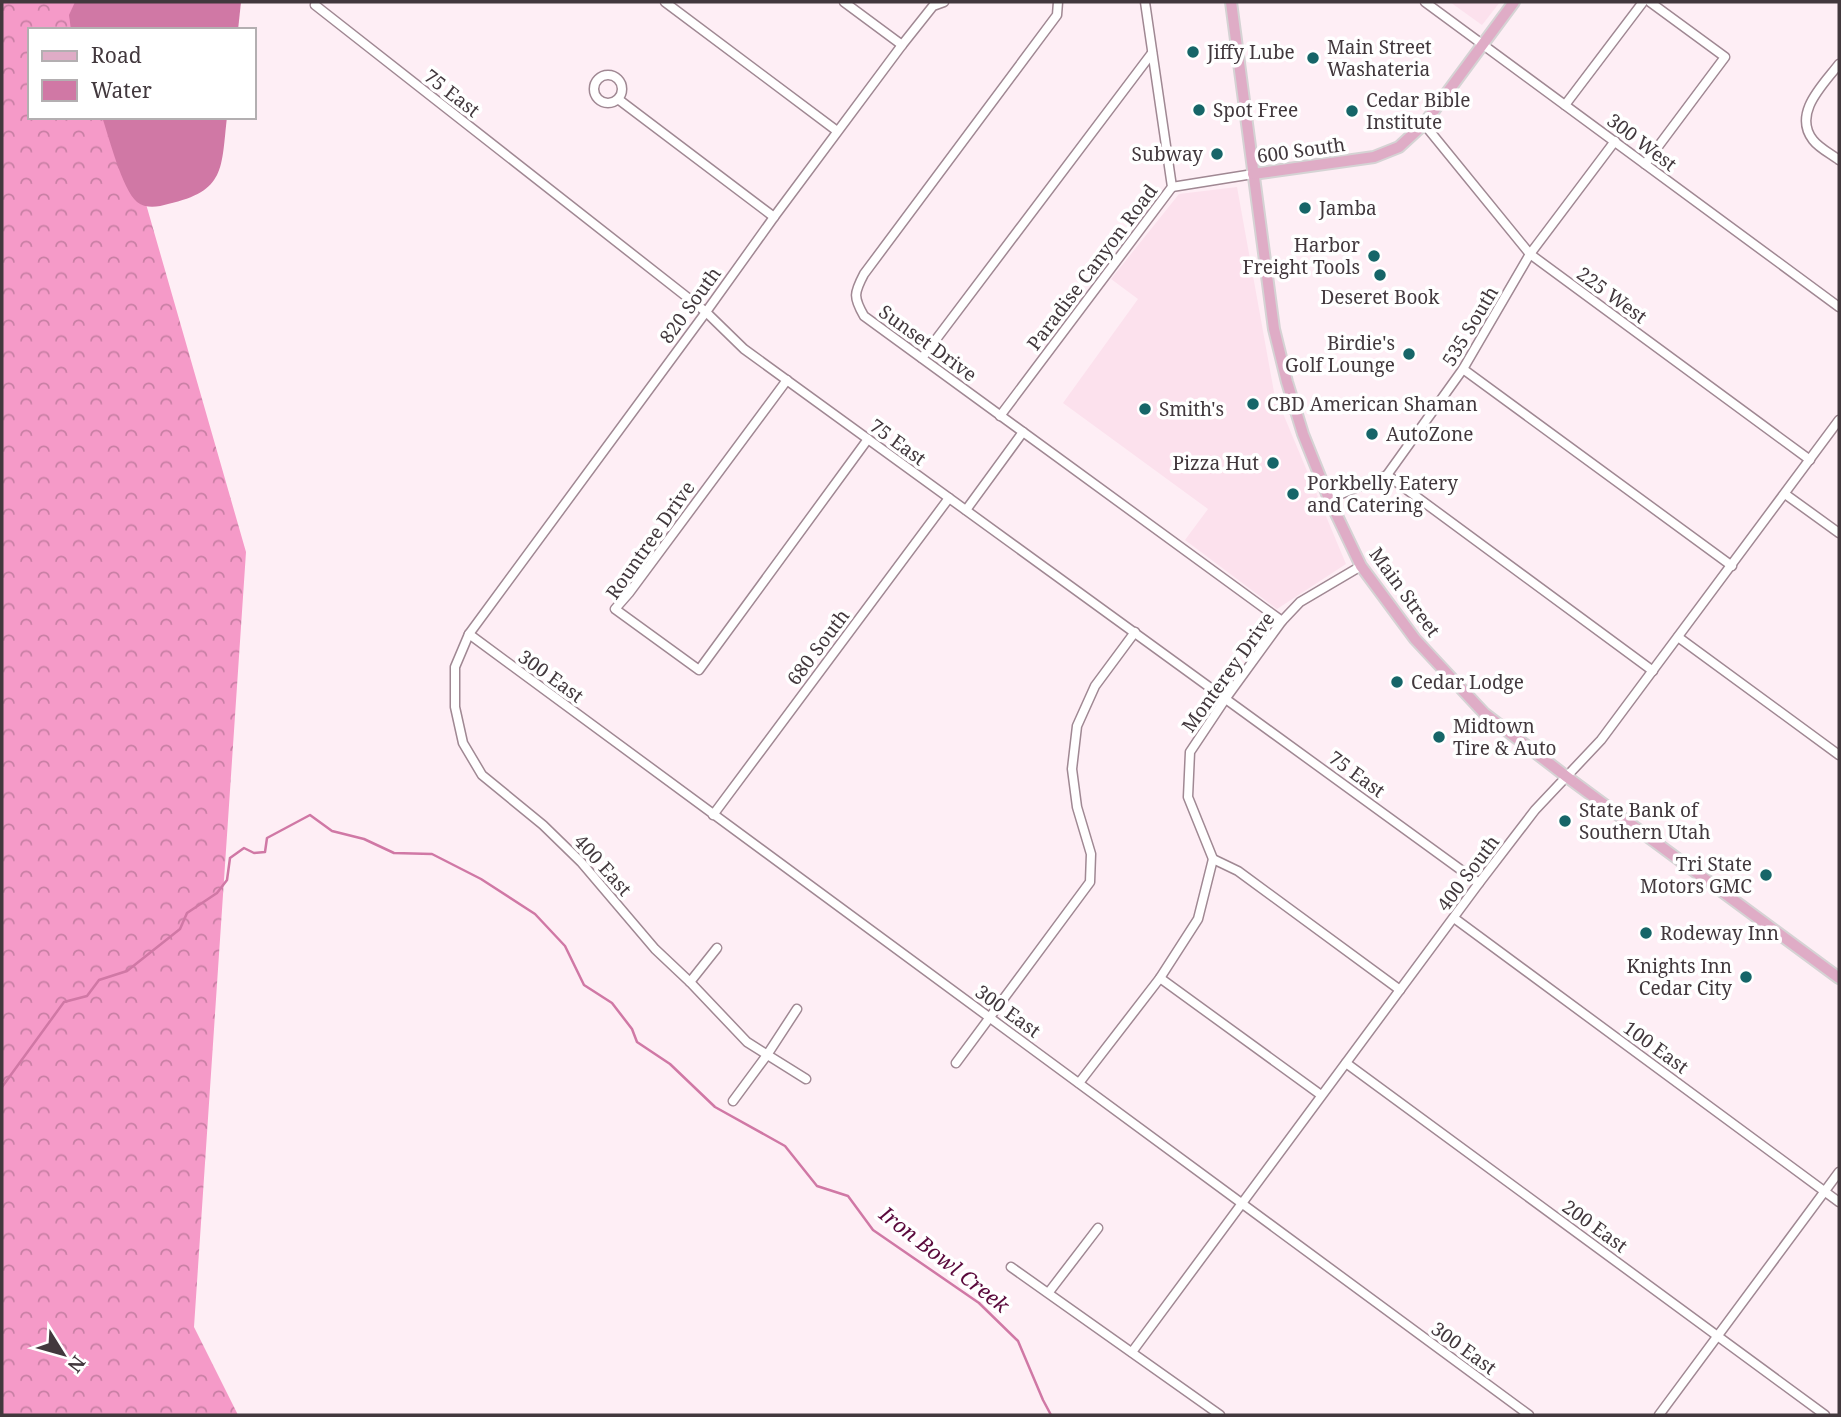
<svg xmlns="http://www.w3.org/2000/svg" width="1841" height="1417" font-family="'Noto Serif',serif">
  <defs>
    <pattern id="forest-crowns" width="20" height="18" patternUnits="userSpaceOnUse" patternTransform="scale(1.75)"><rect width="20" height="18" fill="#f59ac8"/><path d="M2 6a3 3 0 1 1 6 0M12 15a3 3 0 1 1 6 0" fill="none" stroke="#c87fa4"/></pattern>
  </defs>
  <rect width="100%" height="100%" fill="#feeef5"/>
  <!-- built -->
  <g fill="#fce1ed">
    <path d="M1450 2H1500L1482 25Z"/>
    <path d="M1237 187 1274 392 1346 564 1277 609 1185 540 1208 509 1063 403 1138 299 1111 279 1179 194Z"/>
  </g>
  <!-- forest -->
  <path fill="url(#forest-crowns)" d="M2 2H88L96 30H30V117H121L246 552 194 1327 238 1415H2Z"/>
  <!-- water -->
  <g fill="#d078a5">
    <path d="M75 2H241L238 30H71L69 15Z"/>
    <path d="M102 117H227C221 169 226 191 168 204 158 207 146 209 137 202 122 189 109 137 102 117Z"/>
  </g>
  <g fill="none" stroke-linecap="round" stroke-linejoin="round">
    <!-- stream -->
    <path stroke="#d078a5" stroke-width="2.5" d="M2 1087 64 1002 87 996 99 980 127 971 180 929 187 913 217 893 227 880 230 858 244 848 254 853 265 852 267 838 310 815 332 831 364 839 394 853 432 854 481 879 535 914 565 946 584 985 612 1003 632 1029 637 1042 670 1064 715 1107 785 1146 817 1186 848 1196 873 1230 979 1303 1018 1341 1043 1400 1051 1415"/>
    <defs>
      <g id="minor">
        <path d="M665 2 837 131"/>
        <path d="M844 2 902 45"/>
        <path d="M1058 2 1057 15 864 274C854 293 853 297 864 316L1282 621"/>
        <path d="M1425 2 1839 307"/>
        <path d="M315 5 706 312 744 349 1479 883"/>
        <path d="M1839 64C1824 84 1792 113 1813 140 1819 148 1831 154 1839 160"/>
        <circle cx="608" cy="89" r="14"/>
        <path d="M618 99 774 217"/>
        <path d="M1565 105 1643 2"/>
        <path d="M1424 124 1530 254 1810 460"/>
        <path d="M1645 164 1725 57 1650 2"/>
        <path d="M1172 187 1253 174"/>
        <path d="M922 358 1152 53"/>
        <path d="M1463 369 1732 566"/>
        <path d="M787 380 629 593 615 609 699 670 868 439"/>
        <path d="M1000 416 1172 187 1145 2"/>
        <path d="M1387 475 1653 671"/>
        <path d="M1785 494 1839 533"/>
        <path d="M1329 499 1387 475 1463 369 1530 254 1615 141"/>
        <path d="M966 510 1023 432"/>
        <path d="M469 634 1529 1415"/>
        <path d="M1678 637 1839 755"/>
        <path d="M713 815 949 498"/>
        <path d="M1213 859 1238 871 1400 990"/>
        <path d="M1454 918 1839 1202"/>
        <path d="M1160 978 1321 1095"/>
        <path d="M690 982 717 948"/>
        <path d="M956 1063 1090 882 1091 854 1077 807 1072 769 1077 726 1095 686 1135 632"/>
        <path d="M1346 1063 1825 1415"/>
        <path d="M806 1079 747 1042 690 982 655 949 581 862 543 825 482 775 463 743 455 707V667L469 634 706 312 774 217 902 45 933 6 944 2"/>
        <path d="M1079 1083 1160 978 1198 919 1213 859 1188 797 1190 752 1226 698 1282 621 1300 602 1361 566"/>
        <path d="M733 1101 767 1055 797 1009"/>
        <path d="M1011 1267 1220 1415"/>
        <path d="M1049 1292 1098 1228"/>
        <path d="M1132 1352 1479 883 1535 810 1601 740 1839 420"/>
        <path d="M1659 1415 1839 1172"/>
      </g>
      <g id="major">
        <path d="M1231 2 1274 329 1287 382 1303 434 1329 499 1361 566 1415 639 1484 713 1567 777 1839 978"/>
        <path d="M1253 174 1374 157 1399 147 1424 124 1514 2"/>
      </g>
    </defs>
    <!-- minor casing -->
    <use href="#minor" stroke="#a08893" stroke-width="11"/>
    <!-- major casing -->
    <use href="#major" stroke="#d5d3d4" stroke-width="14"/>
    <!-- minor -->
    <use href="#minor" stroke="#fff" stroke-width="8"/>
    <!-- major -->
    <use href="#major" stroke="#dfacc6" stroke-width="10"/>
  </g>
  <!-- markers -->
  <g fill="#166568" stroke="#fff" stroke-width="2.5">
    <circle cx="1193" cy="52" r="7"/>
    <circle cx="1313" cy="58" r="7"/>
    <circle cx="1199" cy="110" r="7"/>
    <circle cx="1352" cy="111" r="7"/>
    <circle cx="1217" cy="154" r="7"/>
    <circle cx="1305" cy="208" r="7"/>
    <circle cx="1374" cy="256" r="7"/>
    <circle cx="1380" cy="275" r="7"/>
    <circle cx="1409" cy="354" r="7"/>
    <circle cx="1253" cy="404" r="7"/>
    <circle cx="1145" cy="409" r="7"/>
    <circle cx="1372" cy="434" r="7"/>
    <circle cx="1273" cy="463" r="7"/>
    <circle cx="1293" cy="494" r="7"/>
    <circle cx="1397" cy="682" r="7"/>
    <circle cx="1439" cy="737" r="7"/>
    <circle cx="1565" cy="821" r="7"/>
    <circle cx="1766" cy="875" r="7"/>
    <circle cx="1646" cy="933" r="7"/>
    <circle cx="1746" cy="977" r="7"/>
  </g>
  <g text-anchor="middle" stroke-width="7" stroke-linejoin="round" paint-order="stroke">
    <!-- poi labels -->
    <g font-size="19" fill="#42383d" stroke="#fff" text-anchor="start">
      <text x="1327" y="54">Main Street<tspan x="1327" dy="22">Washateria</tspan></text>
      <text x="1207" y="59">Jiffy Lube</text>
      <text x="1366" y="107">Cedar Bible<tspan x="1366" dy="22">Institute</tspan></text>
      <text x="1213" y="117">Spot Free</text>
      <text x="1203" y="161" text-anchor="end">Subway</text>
      <text x="1319" y="215">Jamba</text>
      <text x="1360" y="252" text-anchor="end">Harbor<tspan x="1360" dy="22">Freight Tools</tspan></text>
      <text x="1380" y="304" text-anchor="middle">Deseret Book</text>
      <text x="1395" y="350" text-anchor="end">Birdie's<tspan x="1395" dy="22">Golf Lounge</tspan></text>
      <text x="1267" y="411">CBD American Shaman</text>
      <text x="1159" y="416">Smith's</text>
      <text x="1386" y="441">AutoZone</text>
      <text x="1259" y="470" text-anchor="end">Pizza Hut</text>
      <text x="1307" y="490">Porkbelly Eatery<tspan x="1307" dy="22">and Catering</tspan></text>
      <text x="1411" y="689">Cedar Lodge</text>
      <text x="1453" y="733">Midtown<tspan x="1453" dy="22">Tire &amp; Auto</tspan></text>
      <text x="1579" y="817">State Bank of<tspan x="1579" dy="22">Southern Utah</tspan></text>
      <text x="1752" y="871" text-anchor="end">Tri State<tspan x="1752" dy="22">Motors GMC</tspan></text>
      <text x="1660" y="940">Rodeway Inn</text>
      <text x="1732" y="973" text-anchor="end">Knights Inn<tspan x="1732" dy="22">Cedar City</tspan></text>
    </g>
    <!-- street labels -->
    <g font-size="19" fill="#42383d" stroke="#fff">
      <text transform="translate(452 93) rotate(38)" y="7">75 East</text>
      <text transform="translate(1642 142) rotate(37)" y="7">300 West</text>
      <text transform="translate(1301 150) rotate(-8)" y="7">600 South</text>
      <text transform="translate(1092 267) rotate(-53)" y="7">Paradise Canyon Road</text>
      <text transform="translate(1612 295) rotate(36)" y="7">225 West</text>
      <text transform="translate(690 305) rotate(-54)" y="7">820 South</text>
      <text transform="translate(1470 326) rotate(-59)" y="7">535 South</text>
      <text transform="translate(928 343) rotate(36)" y="7">Sunset Drive</text>
      <text transform="translate(898 442) rotate(36)" y="7">75 East</text>
      <text transform="translate(650 540) rotate(-55)" y="7">Rountree Drive</text>
      <text transform="translate(1405 592) rotate(54)" y="7">Main Street</text>
      <text transform="translate(818 647) rotate(-53)" y="7">680 South</text>
      <text transform="translate(1228 672) rotate(-54)" y="7">Monterey Drive</text>
      <text transform="translate(551 676) rotate(36)" y="7">300 East</text>
      <text transform="translate(1357 774) rotate(36)" y="7">75 East</text>
      <text transform="translate(603 865) rotate(48)" y="7">400 East</text>
      <text transform="translate(1468 873) rotate(-53)" y="7">400 South</text>
      <text transform="translate(1008 1011) rotate(36)" y="7">300 East</text>
      <text transform="translate(1656 1047) rotate(36)" y="7">100 East</text>
      <text transform="translate(1595 1226) rotate(36)" y="7">200 East</text>
      <text transform="translate(1464 1348) rotate(36)" y="7">300 East</text>
    </g>
    <!-- water labels -->
    <g font-size="21" font-style="italic" fill="#5a093c" stroke="#fff">
      <text transform="translate(944 1260) rotate(38)" y="7">Iron Bowl Creek</text>
    </g>
  </g>
  <!-- border -->
  <rect width="1841" height="1417" fill="none" stroke="#42383d" stroke-width="7"/>
  <!-- legend -->
  <rect x="28" y="28" width="228" height="91" fill="#ffffff" stroke="#b3afb1" stroke-width="2"/>
  <rect x="42" y="51" width="35" height="10" fill="#dfacc6" stroke="#b3afb1" stroke-width="2"/>
  <text x="91" y="63" font-size="21" fill="#42383d">Road</text>
  <rect x="42" y="80" width="35" height="21" fill="#d078a5" stroke="#b3afb1" stroke-width="2"/>
  <text x="91" y="98" font-size="21" fill="#42383d">Water</text>
  <!-- north arrow -->
  <g transform="translate(63 1354) rotate(127)" stroke="#ffffff" stroke-width="5" paint-order="stroke">
  <path d="M0-5L12 26L0 18L-12 26Z" fill="#42383d"/>
  <text y="-10" font-size="19" font-weight="bold" text-anchor="middle" fill="#42383d">N</text>
  </g>
</svg>
